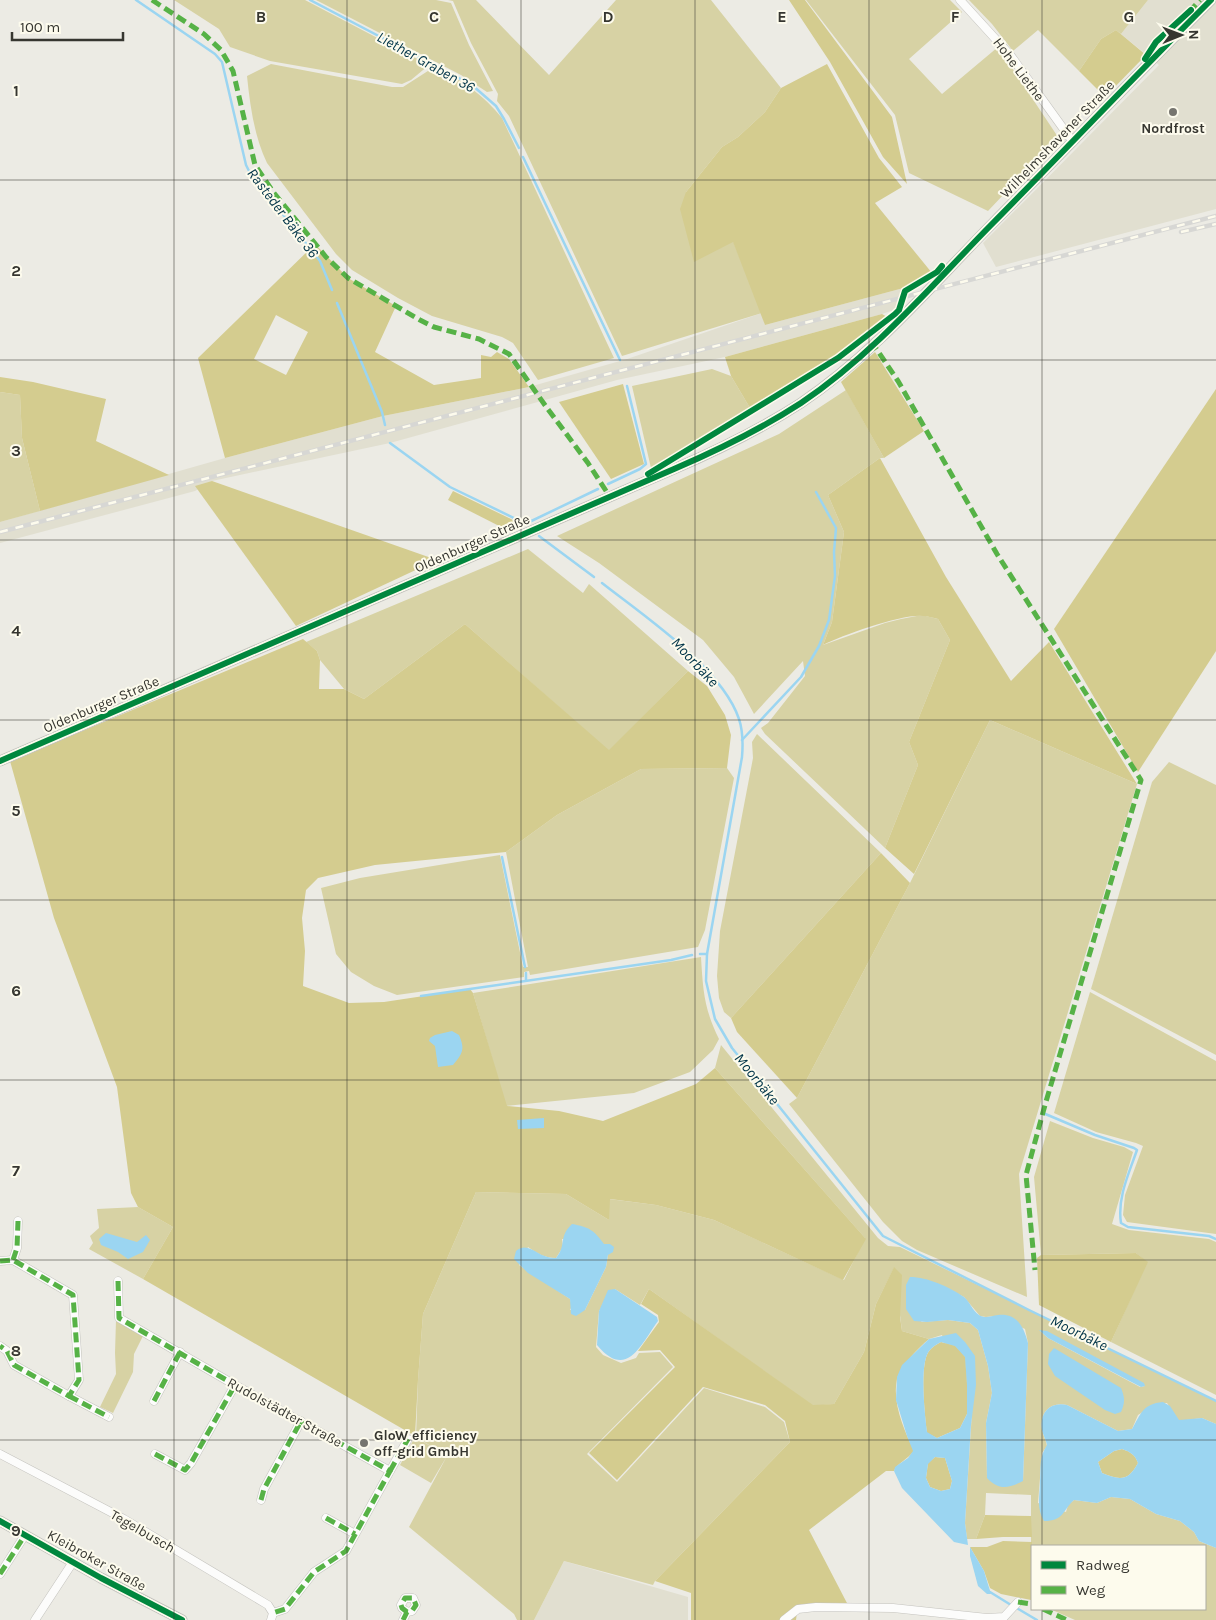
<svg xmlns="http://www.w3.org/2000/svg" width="1216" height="1620" font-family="Karla,sans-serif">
  <rect width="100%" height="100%" fill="#ecebe4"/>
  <!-- built -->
  <g fill="#e1dfd0">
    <path d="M1148 0H1216V209L996 267 983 243 1159 65 1121 34Z"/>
    <path d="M911 286 894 310 882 314 725 357 617 380 390 443 212 481 195 491 0 543V522L225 458 383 416 529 387 627 359 762 313 765 325Z"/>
    <path d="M564 1561 688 1597V1620H534Z"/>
  </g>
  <!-- green -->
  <g fill="#d7d2a4" fill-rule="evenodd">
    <path d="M174 0H305L429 65 411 80 402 84 270 61 230 47 219 29Z"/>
    <path d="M316 0H436L451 3 469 45 493 91 487 92 461 75Z"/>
    <path d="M448 0H476L549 75 616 0H711L781 88 765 112 738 137 722 147 686 192 733 241 762 313 622 356 509 116 497 101 498 94 471 43 453 1Z"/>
    <path d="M806 0H950L962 12 909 59 942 94 998 47 1058 137 988 211 909 173 895 115Z"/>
    <path d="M969 0H1148L1121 34 1116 30 1101 39 1079 71 1038 30 1013 51 992 24Z"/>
    <path d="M271 64 392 87H403L431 69C458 74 486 98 502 118L614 358 538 380 513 343 502 337 432 316 398 298 352 270 336 254 267 163C254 136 250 105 247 76Z"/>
    <path d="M712 369 731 376 750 408 651 468 632 386Z"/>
    <path d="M846 390 884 458H880L828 495 844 532 832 622 823 645 885 623 901 619 922 615 938 619 950 640 909 742 918 765 885 848 765 734 761 728 768 723 805 676 803 661 754 714 734 677 703 640 599 563 557 536 779 434Z"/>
    <path d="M0 392 20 395 22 438 40 511 0 522Z"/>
    <path d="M528 549 583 593 589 584 688 671 609 751 465 624 364 699 344 689 320 660 317 651 306 642Z"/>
    <path d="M990 720 1137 784 1019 1174 1027 1297 917 1250 902 1241 883 1222 789 1104 797 1098 910 883Z"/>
    <path d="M757 734 881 853 731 1018 724 1012 719 998 717 976 720 931 753 758 752 742Z"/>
    <path d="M1169 762 1216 785V1055L1091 989 1152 782Z"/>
    <path d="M727 768 734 778 705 930 698 947 530 975 529 971 524 972V977L397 995 374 986 351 972 336 954 321 888 360 878 500 855 523 967H528L506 852 557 815 641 769Z"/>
    <path d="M701 957C703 990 704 1009 719 1039L713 1050 690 1072 634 1093 506 1106 473 993Z"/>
    <path d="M1090 992 1216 1061V1234L1127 1222 1123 1215 1125 1195 1143 1146 1136 1143 1096 1132 1054 1113Z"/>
    <path d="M721 1045 878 1238 888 1246 900 1247 1216 1401V1424L1202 1418 1179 1421 1167 1403H1157L1138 1415 1132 1429 1118 1431 1067 1405C1050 1401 1039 1413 1042 1430 1043 1435 1046 1440 1047 1446L1042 1453 1038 1503 1066 1512 1068 1505 1074 1500 1097 1503 1111 1497 1130 1499 1156 1514 1180 1521 1194 1532 1199 1541 1216 1548V1620H1075L1050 1609H1205V1546H1032V1601L1031 1600V1495L986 1493 985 1515 976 1539H967L965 1523 972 1411 942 1335 929 1339 902 1331 894 1268 876 1304 864 1352 834 1404 813 1406 649 1289 640 1305 615 1289 599 1311 596 1347 603 1355 621 1363 636 1358 639 1353 660 1352 673 1367 587 1454 617 1482 704 1388 765 1407 784 1422 790 1442 655 1581 653 1585 564 1561 534 1620H517L514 1614 409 1527 447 1456 431 1483 400 1465 415 1437 444 1454 416 1437 418 1380 423 1314 476 1192 566 1194 609 1220V1199L656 1205 714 1220 844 1280 865 1238 715 1068ZM562 1239 604 1244 608 1255 606 1267 585 1310H570L572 1306 570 1299 519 1265 528 1247C538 1254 545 1258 556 1258L563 1247ZM945 1287 964 1297 980 1316 986 1317 995 1316 1025 1329 1028 1343 1023 1481 987 1478 986 1423 992 1393 988 1366 978 1330 970 1323 948 1320 921 1322ZM1040 1331 1145 1386 1140 1387 1048 1338Z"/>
    <path d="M1050 1121 1093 1138 1124 1147 1133 1152 1112 1224 1129 1230 1209 1239 1216 1242V1395L1111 1342 1147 1262 1136 1253 1041 1255 1034 1177Z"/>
    <path d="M138 1207 173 1227 143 1279 89 1249 93 1243 90 1236 99 1228 97 1209Z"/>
    <path d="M116 1320 144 1334 134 1354 133 1372 113 1413 100 1407 116 1374 115 1353Z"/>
  </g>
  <!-- forest -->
  <g fill="#d4cc8f" fill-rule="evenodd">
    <path d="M789 0H805L892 117 907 184 883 157 830 62Z"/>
    <path d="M1116 30 1146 55 1105 97 1079 71 1101 39Z"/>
    <path d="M827 64 879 158 902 187 875 203 932 273 911 286 765 325 733 242 694 262 680 209 686 192 722 147 738 137 765 112 781 88Z"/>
    <path d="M315 244 348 278 396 306 375 352 434 385 481 378V355L491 357 497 352 509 359 529 387 383 416 225 458 198 358ZM276 315 308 332 286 375 254 359Z"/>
    <path d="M882 314 889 318 828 363 750 408 731 376 725 357Z"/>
    <path d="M875 352 924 431 884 458 841 382Z"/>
    <path d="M0 377 33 382 106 399 96 441 169 475 40 511 22 438 20 395 0 392Z"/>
    <path d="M623 384 644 464 611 479 559 402Z"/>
    <path d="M1216 389V651L1138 772 1054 629Z"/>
    <path d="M880 458 946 577 1011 681 1049 642 1137 784 990 720 914 874 885 848 918 765 909 742 950 640 938 619C933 618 928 616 923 616 902 614 843 635 823 645L832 622 844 532 828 495Z"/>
    <path d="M212 481 437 560 296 626 195 486Z"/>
    <path d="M453 491 513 520 522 526 511 532 448 500Z"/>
    <path d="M465 624 609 750 688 671 707 686 725 715 731 735 727 768 641 769 557 815 506 852 375 865 318 878 306 890 302 918 305 951 303 986 349 1003 384 1002 470 989 473 993 507 1106 559 1111 603 1121 696 1084 715 1068 866 1239 843 1280 714 1220 656 1205 610 1199 609 1220 566 1194 476 1192 423 1314 418 1380 415 1436 143 1279 173 1227 138 1207 131 1193 117 1087 54 918 10 761 303 639 317 651 320 660 319 689H344L364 699Z"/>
    <path d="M881 853 910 883 797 1098 737 1032 731 1018Z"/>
    <path d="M1136 1253 1148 1262 1111 1342 1039 1305 1037 1258 1041 1255Z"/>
    <path d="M894 1267 902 1275 900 1317 902 1331 929 1339C919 1347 900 1367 897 1379 892 1403 904 1430 914 1451 908 1459 896 1464 894 1471H886L809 1530 848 1605H798L796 1620H691V1593L655 1581 790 1442 785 1421 765 1405 703 1387 617 1480 589 1453 675 1367 660 1350 638 1351 659 1322 658 1315 641 1304 649 1289 813 1405 834 1404 864 1352 876 1304Z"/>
    <path d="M941 1342 955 1346 965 1357 967 1385V1414L960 1428 937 1438 927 1433C925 1416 919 1364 929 1351 932 1347 937 1344 941 1342Z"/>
    <path d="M1122 1449C1131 1452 1135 1455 1138 1463 1128 1482 1119 1480 1102 1473L1098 1462 1114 1451Z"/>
    <path d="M935 1457 945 1458 952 1481 950 1489 941 1491 930 1487 926 1478 928 1463Z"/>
    <path d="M985 1515 1031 1516 1032 1537H1003L976 1539Z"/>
    <path d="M1003 1541 1032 1542 1031 1600 1001 1594 990 1588 984 1571 970 1547H987Z"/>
  </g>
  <!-- water -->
  <g fill="#9bd5f1" fill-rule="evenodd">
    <path d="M452 1031 459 1035C465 1049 463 1053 453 1065L438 1067 435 1046 429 1041 430 1038 435 1035Z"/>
    <path d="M544 1118V1128L518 1129 517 1120Z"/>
    <path d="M572 1224C589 1227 594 1230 604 1244H610L614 1247 613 1252 608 1255 606 1267 585 1310 576 1316 571 1314 570 1299 528 1273 514 1259 516 1251C530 1240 537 1259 556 1258 567 1245 558 1237 572 1224Z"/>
    <path d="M106 1233 137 1242 146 1235 150 1240 143 1252 128 1259 118 1252 101 1245 99 1239Z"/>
    <path d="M910 1277C927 1277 950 1287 964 1297 970 1302 972 1310 979 1315 985 1319 991 1316 998 1315 1017 1313 1024 1327 1028 1343L1023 1481C1008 1489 998 1490 987 1478L986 1423 992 1393 988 1366 978 1330 970 1323 948 1320 927 1322 914 1321 906 1309V1285Z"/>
    <path d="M615 1289 657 1317 658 1321C641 1344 627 1381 597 1345L599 1311 608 1290Z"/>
    <path d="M1039 1330 1047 1331 1144 1383 1145 1386 1141 1387 1048 1338Z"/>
    <path d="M956 1333 965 1342 975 1356 976 1385 971 1425 965 1523 968 1545 954 1542 902 1488 894 1471 895 1467 908 1458 913 1451 907 1436 896 1400 897 1377 902 1365 929 1339ZM941 1342 955 1346 965 1357 967 1385V1414L960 1428 937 1438 927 1432C925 1416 919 1364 929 1351 932 1347 937 1344 941 1342ZM935 1457 945 1458 952 1481 950 1489 941 1491 930 1487 926 1478 928 1464Z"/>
    <path d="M1054 1348 1121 1388C1125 1398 1125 1403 1121 1412L1115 1414 1105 1410 1055 1376 1048 1364 1049 1354Z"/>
    <path d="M1163 1402 1170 1406 1179 1420 1202 1418 1216 1424V1548L1199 1541 1194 1532 1180 1521 1156 1514 1130 1499 1111 1497 1097 1503 1074 1500C1062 1511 1064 1521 1044 1521 1036 1507 1040 1496 1040 1481 1041 1467 1039 1457 1047 1445 1046 1440 1043 1435 1042 1430 1039 1413 1050 1401 1067 1405L1118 1431 1132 1429C1141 1414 1142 1404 1163 1402ZM1122 1449C1131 1452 1135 1455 1138 1463 1128 1482 1119 1480 1102 1473L1098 1462 1114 1451Z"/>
    <path d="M970 1547 984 1571 991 1594H987L978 1586 970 1556Z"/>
  </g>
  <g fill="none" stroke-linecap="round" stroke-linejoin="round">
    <!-- stream -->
    <g stroke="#9bd5f1" stroke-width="2.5">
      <path d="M136 0 215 54 222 62 246 165 250 173 320 261 332 290"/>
      <path d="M310 0 472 85 496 106 504 119 519 148"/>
      <path d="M523 157 620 360"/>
      <path d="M337 303 382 412 385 425"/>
      <path d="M390 443 450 487 514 518 523 525 598 489"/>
      <path d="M608 484 640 469 646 464 627 386"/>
      <path d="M539 536 594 577"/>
      <path d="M602 583C644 616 722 668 739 719 743 731 743 745 742 757L707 954 706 981 715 1019 732 1048 883 1236 1029 1310 1216 1401"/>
      <path d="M742 740 801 677 819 646 829 620 835 576 834 552 836 528 816 492"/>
      <path d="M502 857 525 967"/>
      <path d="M700 954H707"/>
      <path d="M526 980V973"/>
      <path d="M421 996 671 960 692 955"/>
      <path d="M1043 1113 1095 1135 1134 1148 1137 1150C1129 1173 1117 1198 1121 1223L1128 1227 1209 1236 1216 1239"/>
      <path d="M990 1592 1011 1605"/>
      <path d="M1015 1607 1037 1620"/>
    </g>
    <defs>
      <g id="minor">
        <path d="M960 0 1011 56 1073 142"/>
        <path d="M13 1260 17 1248 18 1221"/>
        <path d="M0 1261 13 1260 73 1295 79 1380 69 1396 14 1365 7 1351 0 1346"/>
        <path d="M118 1281 119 1318 235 1385 390 1471 346 1551 314 1572 285 1609 273 1613"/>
        <path d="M69 1396 109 1417"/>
        <path d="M154 1401 180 1352"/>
        <path d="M0 1454 124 1519 268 1605 273 1613 271 1620"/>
        <path d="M155 1454 185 1470 191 1463 235 1385"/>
        <path d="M390 1471 408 1439"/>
        <path d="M261 1500 264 1489 301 1421"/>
        <path d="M326 1518 355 1534"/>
        <path d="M0 1574 25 1535"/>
        <path d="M35 1620 73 1562"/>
        <path d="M403 1620 407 1612 412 1611 416 1605 413 1598H405L401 1605 402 1608 407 1612"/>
        <path d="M784 1620 798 1609 816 1607 893 1608 987 1618 1004 1617 1018 1602"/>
      </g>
      <g id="tertiary">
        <path d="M0 761 674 469C718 450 761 429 801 403 874 354 931 286 991 225 1065 150 1137 74 1211 0"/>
        <path d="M0 1521 101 1578 182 1620"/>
      </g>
    </defs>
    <!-- minor casing -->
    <use href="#minor" stroke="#c4c3be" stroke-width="9"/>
    <!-- tertiary casing -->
    <use href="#tertiary" stroke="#c4c3be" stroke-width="11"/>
    <!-- minor -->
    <use href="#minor" stroke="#fcfcfb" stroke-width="8"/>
    <!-- tertiary -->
    <use href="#tertiary" stroke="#fcfcfb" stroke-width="9"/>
    <defs>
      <g id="rail">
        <path d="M1181 232 1216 224"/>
        <path d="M0 532 1216 216"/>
      </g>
    </defs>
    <!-- rail casing -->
    <use href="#rail" stroke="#d7d7d4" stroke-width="4.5"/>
    <!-- rail -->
    <use href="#rail" stroke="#fdfbed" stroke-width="2.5" stroke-dasharray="8" stroke-linecap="butt"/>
    <!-- quiet -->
    <g stroke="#56b246" stroke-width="5" stroke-dasharray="10 5" stroke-linecap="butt">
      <path d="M152 0 204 34 221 50 233 71 255 165 274 193 326 257 348 278 420 320 434 327 479 339 509 354 547 408 588 463 610 497"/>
      <path d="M1189 12 1200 0"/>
      <path d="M871 341 898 381 997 554 1141 780 1045 1105 1026 1175 1035 1270"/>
      <path d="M13 1260 17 1248 18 1221"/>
      <path d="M0 1261 13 1260 73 1295 79 1380 69 1396 14 1365 7 1351 0 1346"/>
      <path d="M118 1281 119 1318 235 1385 390 1471 346 1551 314 1572 285 1609 273 1613"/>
      <path d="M69 1396 109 1417"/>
      <path d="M154 1401 180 1352"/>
      <path d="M155 1454 185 1470 191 1463 235 1385"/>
      <path d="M390 1471 408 1439"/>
      <path d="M261 1500 264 1489 301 1421"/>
      <path d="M326 1518 355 1534"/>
      <path d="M0 1574 25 1535"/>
      <path d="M1018 1602 1032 1604"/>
      <path d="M1043 1609 1067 1620"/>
      <path d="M403 1620 407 1612 412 1611 416 1605 413 1598H405L401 1605 402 1608 407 1612"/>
    </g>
    <defs>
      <g id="cycleway">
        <path d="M1145 59 1156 42 1191 10"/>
        <path d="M648 474 838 358 895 314 899 310 905 291 937 272 942 266"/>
        <path d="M0 761 674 469C718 450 761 429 801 403 874 354 931 286 991 225 1065 150 1137 74 1211 0"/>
        <path d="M0 1521 101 1578 182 1620"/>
      </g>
    </defs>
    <!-- cycleway casing -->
    <use href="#cycleway" stroke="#fdfbed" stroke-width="9"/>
    <!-- cycleway -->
    <use href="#cycleway" stroke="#00873e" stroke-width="6"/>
  </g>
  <!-- grid -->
  <path fill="none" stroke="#363630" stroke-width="1" stroke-opacity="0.55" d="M174 0V1620M347 0V1620M521 0V1620M695 0V1620M869 0V1620M1042 0V1546M0 180H1216M0 360H1216M0 540H1216M0 720H1216M0 900H1216M0 1080H1216M0 1260H1216M0 1440H1216M1042 1609V1620"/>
  <!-- markers -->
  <g fill="#76756f" stroke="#fdfbed" stroke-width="2">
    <circle cx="1173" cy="112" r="5"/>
    <circle cx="364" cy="1443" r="5"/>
  </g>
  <g text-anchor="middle" stroke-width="4" stroke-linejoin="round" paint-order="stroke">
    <!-- street labels -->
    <g font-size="14" fill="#363630" stroke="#fdfbed">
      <text transform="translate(1019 69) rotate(53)" y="5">Hohe Liethe</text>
      <text transform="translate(1057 139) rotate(-46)" y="5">Wilhelmshavener Straße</text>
      <text transform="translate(472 543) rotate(-24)" y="5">Oldenburger Straße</text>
      <text transform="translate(101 704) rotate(-23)" y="5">Oldenburger Straße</text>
      <text transform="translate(285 1412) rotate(29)" y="5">Rudolstädter Straße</text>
      <text transform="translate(143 1531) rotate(30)" y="5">Tegelbusch</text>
      <text transform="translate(97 1560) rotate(29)" y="5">Kleibroker Straße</text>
    </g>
    <!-- poi labels -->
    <g font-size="14" font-weight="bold" fill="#363630" stroke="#fdfbed">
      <text x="1173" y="133">Nordfrost</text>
      <text x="374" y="1440" text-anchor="start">GloW efficiency<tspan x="374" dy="16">off-grid GmbH</tspan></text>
    </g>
    <!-- water labels -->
    <g font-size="15" font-style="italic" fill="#003448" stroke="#fdfbed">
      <text transform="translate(426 62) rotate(29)" y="5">Liether Graben 36</text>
      <text transform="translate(283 213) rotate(53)" y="5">Rasteder Bäke 36</text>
      <text transform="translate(695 662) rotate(47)" y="5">Moorbäke</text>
      <text transform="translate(757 1079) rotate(51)" y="5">Moorbäke</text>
      <text transform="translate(1079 1333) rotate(26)" y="5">Moorbäke</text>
    </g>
  </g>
  <g font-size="16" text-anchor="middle" font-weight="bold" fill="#363630" stroke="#fdfbed" stroke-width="4" stroke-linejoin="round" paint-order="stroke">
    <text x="261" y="22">B</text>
    <text x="434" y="22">C</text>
    <text x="608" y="22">D</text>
    <text x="782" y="22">E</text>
    <text x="955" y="22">F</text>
    <text x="1129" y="22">G</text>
    <text x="16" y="96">1</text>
    <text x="16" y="276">2</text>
    <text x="16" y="456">3</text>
    <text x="16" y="636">4</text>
    <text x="16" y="816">5</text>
    <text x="16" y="996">6</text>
    <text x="16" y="1176">7</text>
    <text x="16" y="1356">8</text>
    <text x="16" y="1536">9</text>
  </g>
  <!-- legend -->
  <rect x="1031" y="1545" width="175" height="65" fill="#fdfbed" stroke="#adaca1"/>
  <rect x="1041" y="1561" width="25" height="8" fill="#00873e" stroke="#adaca1"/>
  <text x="1076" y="1570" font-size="15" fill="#363630">Radweg</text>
  <rect x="1041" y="1586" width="25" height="8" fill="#56b246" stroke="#adaca1"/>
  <text x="1076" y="1595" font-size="15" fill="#363630">Weg</text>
  <!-- north arrow -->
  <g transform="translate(1181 35) rotate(89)" stroke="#fdfbed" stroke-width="4" paint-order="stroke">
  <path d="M0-4L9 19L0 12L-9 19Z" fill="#363630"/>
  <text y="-8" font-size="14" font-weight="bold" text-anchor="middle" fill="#363630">N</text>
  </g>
  <!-- scale -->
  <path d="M12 32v8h111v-8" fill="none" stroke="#363630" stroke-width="2.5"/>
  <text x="20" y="32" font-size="15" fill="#363630" stroke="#fdfbed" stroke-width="4" paint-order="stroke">100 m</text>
</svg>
